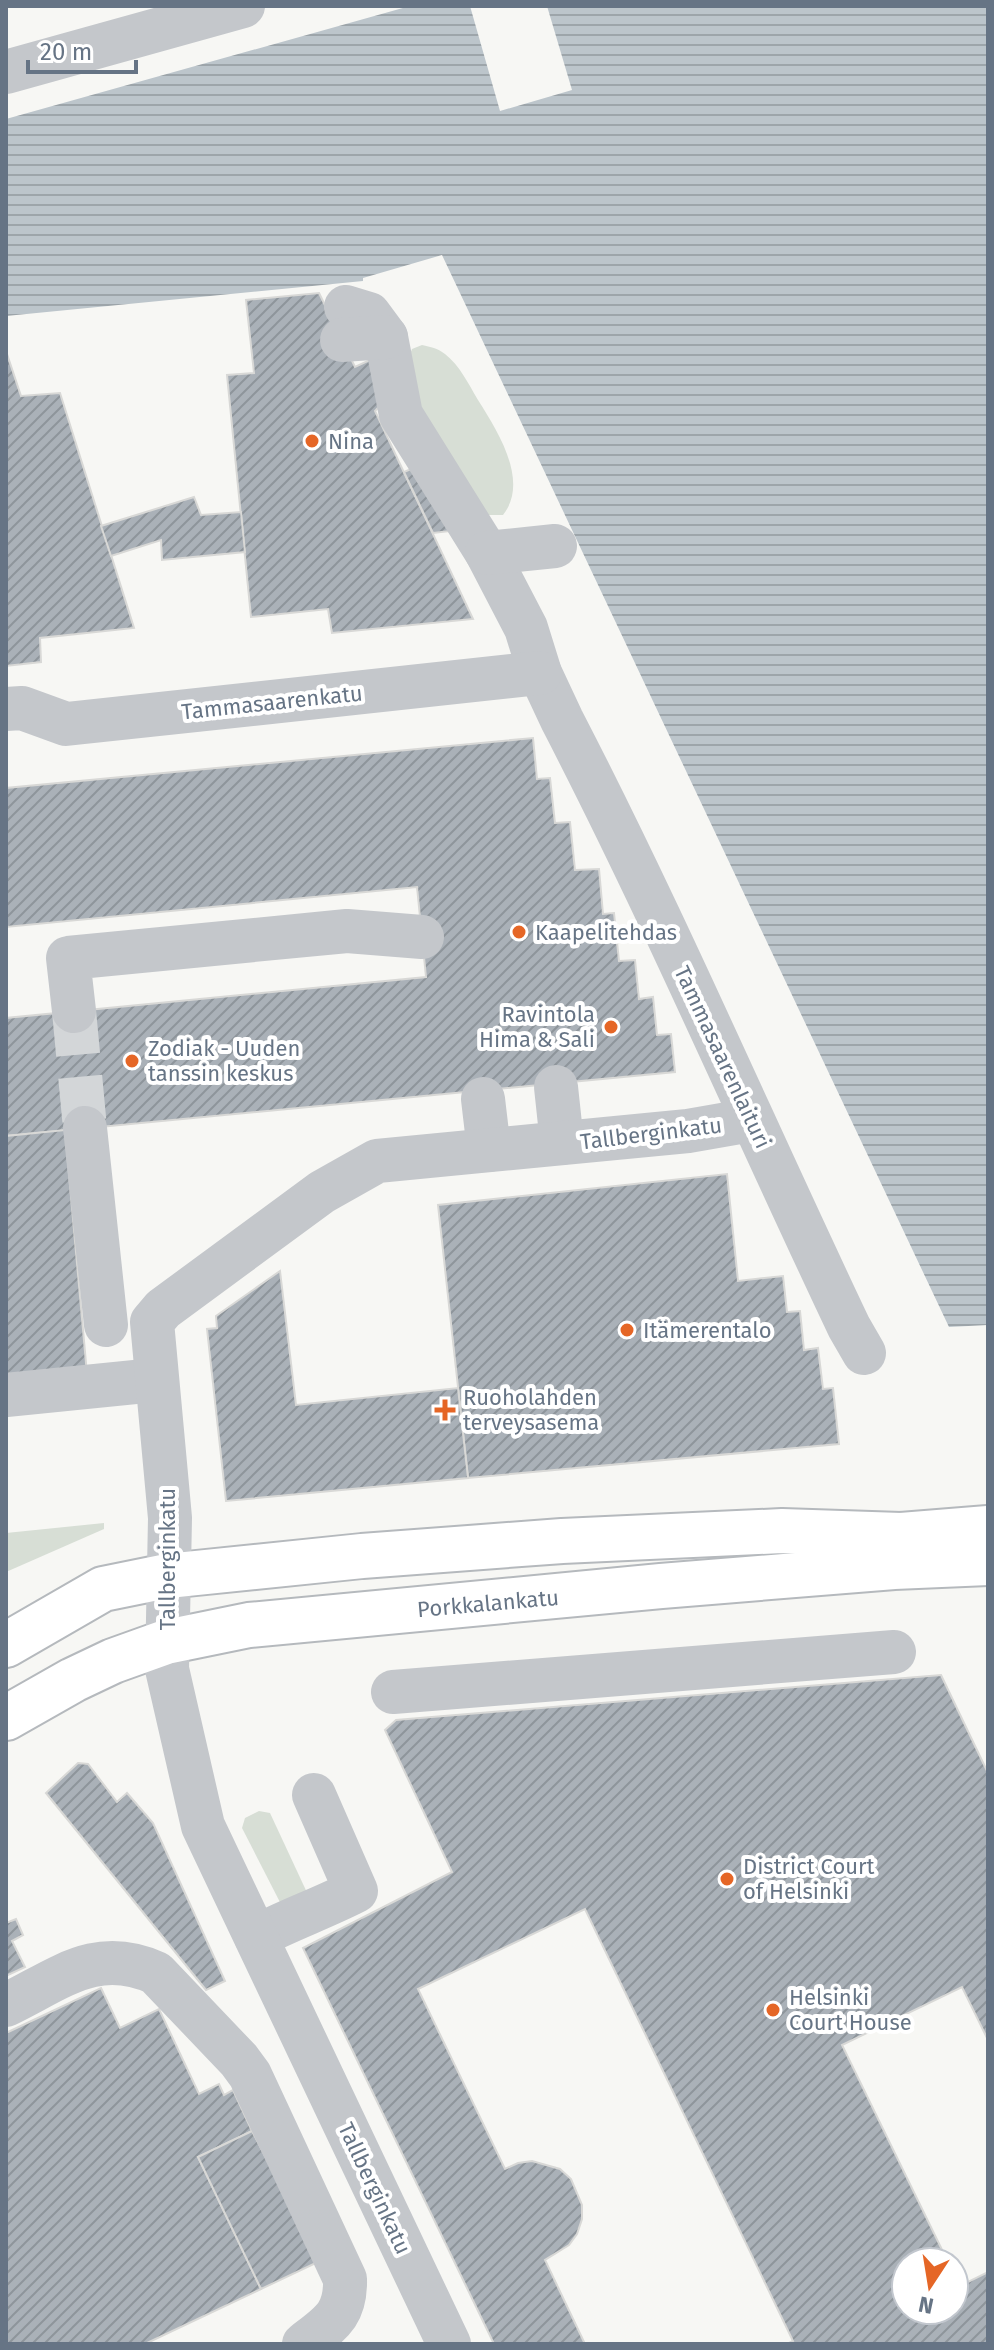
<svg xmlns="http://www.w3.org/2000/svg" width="994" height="2350" font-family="'Fira Sans',sans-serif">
  <defs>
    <pattern id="water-rules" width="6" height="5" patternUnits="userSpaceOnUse" patternTransform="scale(2)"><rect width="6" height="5" fill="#bcc5cb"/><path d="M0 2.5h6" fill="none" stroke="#9da5aa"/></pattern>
    <pattern id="building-hatch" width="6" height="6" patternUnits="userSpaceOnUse" patternTransform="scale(2)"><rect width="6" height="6" fill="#aab1b8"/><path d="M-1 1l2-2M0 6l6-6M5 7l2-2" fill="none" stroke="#8e959b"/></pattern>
  </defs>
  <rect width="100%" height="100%" fill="#f7f7f4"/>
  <!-- green -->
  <g fill="#d7ded5">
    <path d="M422 345C431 347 437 348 445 354 460 366 468 383 478 400 497 430 530 481 503 515H485L431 448 407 362 412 349Z"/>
    <path d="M104 1523V1529L6 1572V1533Z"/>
    <path d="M259 1811 270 1813 310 1899 285 1912 242 1828 245 1818Z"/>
  </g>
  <!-- water -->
  <path fill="url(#water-rules)" d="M410 6H470L500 111 572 90 547 6H988V1325L949 1327 442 255 363 278V281L6 316V119Z"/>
  <!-- building -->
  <g fill="url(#building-hatch)" stroke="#d8d8d6" stroke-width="2">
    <path d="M319 293 355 367 372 359 389 396 375 411 473 619 332 633 328 609 251 617 227 375 254 373 246 300Z"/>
    <path d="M6 351 21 396 60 393 134 628 40 638 41 662 6 666Z"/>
    <path d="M436 458 468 529 433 533 404 472Z"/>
    <path d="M194 497 201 515 241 512 245 552 162 560 161 540 111 556 101 526Z"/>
    <path d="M533 738 537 779 550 778 555 823 570 822 575 870 599 869 603 914 614 913 619 961 635 960 639 999 653 997 657 1035 671 1034 675 1072 6 1136V1018L426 977 417 887 6 927V788Z"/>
    <path d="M65 1130 87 1374 6 1382V1136Z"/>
    <path d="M727 1174 738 1281 783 1276 787 1312 800 1311 804 1350 818 1348 823 1389 833 1388 839 1444 468 1478 438 1205Z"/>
    <path d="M280 1271 296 1405 458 1388 468 1478 226 1501 207 1329 217 1328 216 1316Z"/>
    <path d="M941 1675 988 1773V2040L962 1987 842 2045 948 2262H906V2310H954V2274L960 2286 988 2272V2344H787L793 2341 585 1909 418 1989 505 2169 518 2163 532 2161 560 2169 571 2179 582 2205V2219L577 2234 569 2245 545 2260 585 2344H494L303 1948 452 1872 385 1730 396 1720Z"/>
    <path d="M78 1763 88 1764 117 1802 127 1793 153 1823 225 1981 206 1990 46 1793Z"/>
    <path d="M16 1919 23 1935 12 1941 25 1967 6 1976V1923Z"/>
    <path d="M101 1988 120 2028 159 2009 199 2094 219 2084 224 2095 233 2090 252 2131 198 2157 261 2289 145 2344H6V2033Z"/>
    <path d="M252 2131 320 2261 261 2289 198 2157Z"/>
  </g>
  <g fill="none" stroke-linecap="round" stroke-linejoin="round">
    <!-- minor-tunnel -->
    <path stroke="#d3d6d8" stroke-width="44" stroke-dasharray="44 22" stroke-linecap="butt" d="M74 1011 85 1128"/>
    <defs>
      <g id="major">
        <path d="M6 1645 103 1589 167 1576 362 1556 562 1541 782 1531 901 1535 988 1528"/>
        <path d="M6 1718 73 1680 113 1661 166 1642 249 1625 661 1586 894 1567 988 1563"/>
      </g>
    </defs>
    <!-- major casing -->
    <use href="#major" stroke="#b5b9bd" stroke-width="48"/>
    <!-- minor -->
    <g stroke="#c4c7cb" stroke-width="44">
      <path d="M6 72 243 6"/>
      <path d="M346 307 369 314 386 337 401 415 487 553 526 628 540 673 562 720C665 919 753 1125 849 1327L864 1353"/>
      <path d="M342 340 386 337"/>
      <path d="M487 553 555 546"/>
      <path d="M6 709 22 708 66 724 540 673"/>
      <path d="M74 1011 68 958 347 931 422 937"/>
      <path d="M556 1087 562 1143"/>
      <path d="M483 1099 489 1150"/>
      <path d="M85 1128 106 1325"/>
      <path d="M6 1395 155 1380"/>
      <path d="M393 1692 894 1652"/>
      <path d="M256 1937C288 1920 323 1908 356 1891L314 1795"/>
      <path d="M6 2005C60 1979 96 1946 156 1973L239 2060 250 2075 345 2279C346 2315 331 2323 304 2344"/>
      <path d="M449 2344 203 1826 167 1669 170 1518 152 1322 163 1309 322 1192 377 1161 688 1131 751 1120"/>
    </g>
    <!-- major -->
    <use href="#major" stroke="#fff" stroke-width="44"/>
  </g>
  <!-- markers -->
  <g fill="#e56626" stroke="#fff" stroke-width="3">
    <circle cx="312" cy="441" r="8"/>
    <circle cx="519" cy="932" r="8"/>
    <circle cx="611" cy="1027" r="8"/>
    <circle cx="132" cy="1061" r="8"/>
    <circle cx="627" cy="1330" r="8"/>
    <path d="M441 1398h8v8h8v8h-8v8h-8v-8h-8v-8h8z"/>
    <circle cx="727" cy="1879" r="8"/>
    <circle cx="773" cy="2010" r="8"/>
  </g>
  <g text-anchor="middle" stroke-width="8" stroke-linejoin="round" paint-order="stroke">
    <!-- poi labels -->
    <g font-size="22" fill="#667485" stroke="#fff" text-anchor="start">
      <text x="328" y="449">Nina</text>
      <text x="535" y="940">Kaapelitehdas</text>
      <text x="595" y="1022" text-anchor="end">Ravintola<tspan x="595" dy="25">Hima &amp; Sali</tspan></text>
      <text x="148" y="1056">Zodiak - Uuden<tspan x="148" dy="25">tanssin keskus</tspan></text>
      <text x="643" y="1338">Itämerentalo</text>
      <text x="463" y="1405">Ruoholahden<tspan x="463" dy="25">terveysasema</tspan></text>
      <text x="743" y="1874">District Court<tspan x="743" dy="25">of Helsinki</tspan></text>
      <text x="789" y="2005">Helsinki<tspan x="789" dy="25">Court House</tspan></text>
    </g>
    <!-- street labels -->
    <g font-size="22" fill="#667485" stroke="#fff">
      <text transform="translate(272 702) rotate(-6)" y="8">Tammasaarenkatu</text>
      <text transform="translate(723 1057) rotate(65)" y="8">Tammasaarenlaituri</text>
      <text transform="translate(651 1133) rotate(-7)" y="8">Tallberginkatu</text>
      <text transform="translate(167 1559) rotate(-90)" y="8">Tallberginkatu</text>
      <text transform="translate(488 1603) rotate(-5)" y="8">Porkkalankatu</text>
      <text transform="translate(375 2188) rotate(65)" y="8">Tallberginkatu</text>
    </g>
  </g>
  <!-- border -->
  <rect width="994" height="2350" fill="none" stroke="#667485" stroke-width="16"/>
  <!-- north arrow -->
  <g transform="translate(930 2286) rotate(192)"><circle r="38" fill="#ffffff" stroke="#c2c7ce" stroke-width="2"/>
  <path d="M0-6L14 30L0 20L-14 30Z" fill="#e56626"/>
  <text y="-12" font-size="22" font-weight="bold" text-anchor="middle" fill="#667485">N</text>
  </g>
  <!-- scale -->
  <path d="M28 60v12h108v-12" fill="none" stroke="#667485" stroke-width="4"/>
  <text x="40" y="60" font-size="24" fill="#667485" stroke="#ffffff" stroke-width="6" paint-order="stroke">20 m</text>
</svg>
